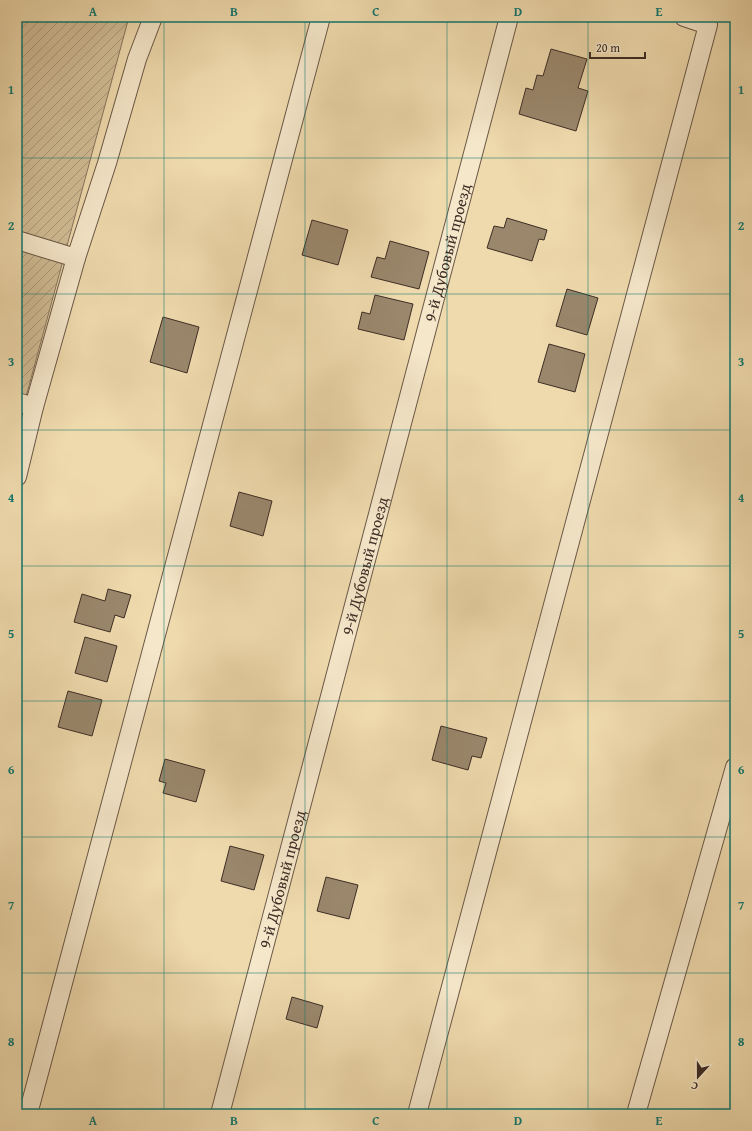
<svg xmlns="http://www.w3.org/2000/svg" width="752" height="1131" font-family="'Gentium Book Plus',serif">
  <defs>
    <pattern id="garden-furrows" width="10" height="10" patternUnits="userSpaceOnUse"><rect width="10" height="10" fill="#d1bd96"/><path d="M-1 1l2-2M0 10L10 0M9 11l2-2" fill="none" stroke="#ab9a7a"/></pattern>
  </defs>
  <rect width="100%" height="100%" fill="#efdaad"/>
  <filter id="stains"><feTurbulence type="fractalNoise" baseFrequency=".005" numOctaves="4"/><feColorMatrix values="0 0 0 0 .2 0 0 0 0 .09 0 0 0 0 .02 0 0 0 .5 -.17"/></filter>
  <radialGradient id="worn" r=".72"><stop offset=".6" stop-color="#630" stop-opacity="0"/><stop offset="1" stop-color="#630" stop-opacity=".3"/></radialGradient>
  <!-- garden -->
  <path fill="url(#garden-furrows)" stroke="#87755e" d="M17 17H129L17 430Z"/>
  <!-- building -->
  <g fill="#9a876c" stroke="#3d2d25">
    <path d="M551 49 587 59 578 88 588 91 576 131 519 114 526 88 533 90 537 75 543 76Z"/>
    <path d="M507 218 547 230 544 240 539 239 532 261 487 248 494 226 504 228Z"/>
    <path d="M312 220 348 230 338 265 302 255Z"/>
    <path d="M390 241 429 252 419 289 371 277 377 257 385 259Z"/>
    <path d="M567 289 598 298 587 335 556 326Z"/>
    <path d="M375 295 413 304 404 340 358 329 362 312 370 314Z"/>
    <path d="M163 317 199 327 187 373 150 362Z"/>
    <path d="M549 344 585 354 575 392 538 382Z"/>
    <path d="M239 492 272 501 263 536 230 526Z"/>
    <path d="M108 589 131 595 124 618 115 615 110 632 74 622 82 594 105 601Z"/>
    <path d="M85 637 117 646 107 682 75 673Z"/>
    <path d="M68 691 102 700 92 736 58 727Z"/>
    <path d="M441 726 487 738 481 758 472 756 468 770 432 760Z"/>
    <path d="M165 759 205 770 196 802 163 793 166 783 159 781Z"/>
    <path d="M230 846 264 855 254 890 221 881Z"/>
    <path d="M326 877 358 885 349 919 317 911Z"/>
    <path d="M292 997 323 1006 317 1028 286 1019Z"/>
  </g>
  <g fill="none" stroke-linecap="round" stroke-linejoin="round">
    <defs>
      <g id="minor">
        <path d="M17 240 76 258"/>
        <path d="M17 402 34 407"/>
        <path d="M17 477 34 407 76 258 107 163 137 59 153 17"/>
        <path d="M28 1114 321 17"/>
        <path id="s1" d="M220 1114 509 17"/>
        <path d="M417 1114 708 25 684 17"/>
        <path d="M636 1114 735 767"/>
      </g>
    </defs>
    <!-- minor casing -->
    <use href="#minor" stroke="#6a5847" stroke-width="20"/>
    <!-- minor -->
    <use href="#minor" stroke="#f5e7ca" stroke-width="18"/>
  </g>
  <!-- grid -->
  <path fill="none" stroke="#0f766e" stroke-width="1" stroke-opacity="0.55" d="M164 17V1114M305 17V1114M447 17V1114M588 17V1114M17 158H735M17 294H735M17 430H735M17 566H735M17 701H735M17 837H735M17 973H735"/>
  <g text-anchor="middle" stroke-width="4" stroke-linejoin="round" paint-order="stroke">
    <!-- street labels -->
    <g font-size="16" fill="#3d2d25" stroke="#f5e7ca">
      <text dy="6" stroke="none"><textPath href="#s1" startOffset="891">9-й Дубовый проезд</textPath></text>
      <text dy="6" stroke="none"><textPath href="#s1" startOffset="567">9-й Дубовый проезд</textPath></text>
      <text dy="6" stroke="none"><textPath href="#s1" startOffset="243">9-й Дубовый проезд</textPath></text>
    </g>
  </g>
  <!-- margin -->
  <rect width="752" height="1131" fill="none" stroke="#efdaad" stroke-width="44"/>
  <!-- north arrow -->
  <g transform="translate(698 1077) rotate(201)" stroke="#f5e7ca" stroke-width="3" paint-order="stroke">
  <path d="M0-3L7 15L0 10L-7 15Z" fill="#3d2d25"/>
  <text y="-6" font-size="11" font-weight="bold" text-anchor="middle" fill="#3d2d25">С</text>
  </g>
  <!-- scale -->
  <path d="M590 52v6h55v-6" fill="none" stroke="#3d2d25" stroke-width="2"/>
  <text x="596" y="52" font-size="12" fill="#3d2d25" stroke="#f5e7ca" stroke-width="3" paint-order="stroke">20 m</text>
  <rect x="22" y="22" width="708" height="1087" fill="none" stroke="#0f766e" stroke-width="1.5"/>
  <g font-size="13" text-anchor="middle" font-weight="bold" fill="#0f766e">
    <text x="93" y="16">A</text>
    <text x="234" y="16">B</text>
    <text x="376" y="16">C</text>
    <text x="518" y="16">D</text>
    <text x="659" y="16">E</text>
    <text x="11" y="94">1</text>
    <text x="741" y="94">1</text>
    <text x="11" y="230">2</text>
    <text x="741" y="230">2</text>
    <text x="11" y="366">3</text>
    <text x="741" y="366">3</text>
    <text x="11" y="502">4</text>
    <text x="741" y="502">4</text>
    <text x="11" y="638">5</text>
    <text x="741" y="638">5</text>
    <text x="11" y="774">6</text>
    <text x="741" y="774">6</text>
    <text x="11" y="910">7</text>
    <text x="741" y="910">7</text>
    <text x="11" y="1046">8</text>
    <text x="741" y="1046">8</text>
    <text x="93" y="1125">A</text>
    <text x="234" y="1125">B</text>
    <text x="376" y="1125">C</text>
    <text x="518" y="1125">D</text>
    <text x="659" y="1125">E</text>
  </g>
  <rect width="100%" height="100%" filter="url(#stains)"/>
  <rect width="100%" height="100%" fill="url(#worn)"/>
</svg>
